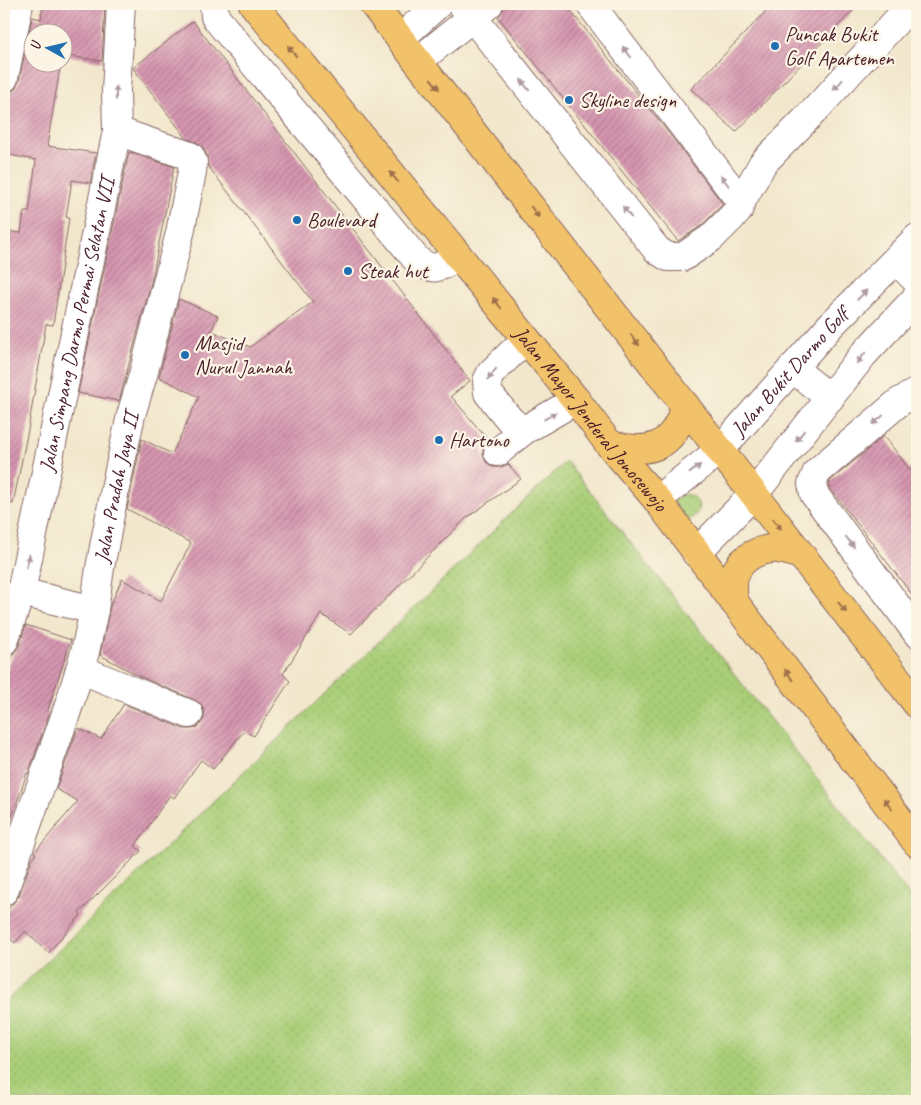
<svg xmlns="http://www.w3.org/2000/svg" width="921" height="1105" font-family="Caveat,sans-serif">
  <defs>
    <pattern id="grass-dots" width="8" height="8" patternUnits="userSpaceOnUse" patternTransform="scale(1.25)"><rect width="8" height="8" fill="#a9ce77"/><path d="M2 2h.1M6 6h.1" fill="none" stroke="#93b067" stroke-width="1.8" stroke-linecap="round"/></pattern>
    <pattern id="building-hatch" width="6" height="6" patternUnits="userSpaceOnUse" patternTransform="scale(1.25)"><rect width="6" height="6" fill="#d696b0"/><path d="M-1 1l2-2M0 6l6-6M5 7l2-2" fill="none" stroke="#b07a8f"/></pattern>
  </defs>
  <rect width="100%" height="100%" fill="#fcf5e5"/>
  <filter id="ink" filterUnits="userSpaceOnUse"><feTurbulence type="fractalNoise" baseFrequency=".02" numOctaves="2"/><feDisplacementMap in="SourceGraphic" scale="10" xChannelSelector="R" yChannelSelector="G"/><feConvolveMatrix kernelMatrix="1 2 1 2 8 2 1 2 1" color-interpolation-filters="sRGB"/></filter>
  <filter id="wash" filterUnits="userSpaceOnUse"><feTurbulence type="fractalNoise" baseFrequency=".0096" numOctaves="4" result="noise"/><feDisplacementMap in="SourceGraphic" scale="20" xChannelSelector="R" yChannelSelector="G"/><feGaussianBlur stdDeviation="1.12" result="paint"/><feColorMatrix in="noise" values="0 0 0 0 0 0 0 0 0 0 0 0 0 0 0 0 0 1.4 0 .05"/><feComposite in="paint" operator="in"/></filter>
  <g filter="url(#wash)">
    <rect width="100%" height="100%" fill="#f2e7cc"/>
    <!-- grass -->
    <g fill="url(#grass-dots)" stroke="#7a7651">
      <path d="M566 461 917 905V1101H4V1003Z"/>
      <path d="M683 494C703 495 704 516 685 521L673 501Z"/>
    </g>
    <g id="blocks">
      <!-- building -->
      <g fill="url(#building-hatch)">
        <path d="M43 4H105L102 61 62 55V32H32V62H61L47 146 96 153 90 183 72 180 66 217 69 218 53 325 46 324 28 430 13 504 4 503V231L21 233 24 212H29L36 160 4 154V120L9 93 15 89 19 81 32 17 41 19Z"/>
        <path d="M504 4H565L661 123 723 204 701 226 678 241 498 17 503 10Z"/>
        <path d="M773 4H859L736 132 691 89Z"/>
        <path d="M193 21 470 381 451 396 488 440 483 447V454L486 462 493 467H501L508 464 521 479 465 519 351 634 321 614 283 674 290 681 254 736 244 731 213 769 201 760 174 798 170 795 135 846 141 851 79 913 81 915 48 953 25 931 15 943 4 934V914L19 896 32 859 36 854 34 853 78 801 56 789 78 728 101 739 124 704 184 729H192L198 727 204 719V711L201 704 195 700 141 677 100 655 110 606 122 579 161 601 191 543 127 509 142 439 172 454 199 397 159 377 179 299 218 316 211 331 250 347 313 302 208 166 207 156 204 148 196 142 187 139 133 68Z"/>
        <path d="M129 152 174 167 152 279 119 401 78 393Z"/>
        <path d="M884 436 917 479V601L829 487 830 481Z"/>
        <path d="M26 625 71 640 47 712 49 714 28 774 27 773 7 831H4V680L13 654 19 646Z"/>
      </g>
    </g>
  </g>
  <g filter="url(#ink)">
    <use href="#blocks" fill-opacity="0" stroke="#856563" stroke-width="1"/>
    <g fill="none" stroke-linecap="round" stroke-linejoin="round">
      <defs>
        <g id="minor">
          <path d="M214 4 215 17 417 260C436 274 440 266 458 256"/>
          <path d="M462 4 657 250 668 257H683L711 238 738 211 741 202"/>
          <path d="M590 4 741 202 763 163 818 107 912 4"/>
          <path d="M400 39 438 4"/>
          <path d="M418 61 489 4"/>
          <path d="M4 78 19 4"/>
          <path d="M896 260 917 281"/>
          <path d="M792 368 830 398"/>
          <path d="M917 392 899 402 817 472 812 484 814 494 917 633"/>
          <path d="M523 431 510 420 488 393 487 381 491 373 526 339"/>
          <path d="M498 452 523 431 576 400"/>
          <path id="s1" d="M657 500 720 450 830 326 917 238"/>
          <path d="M696 553 754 494 863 355 917 297"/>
          <path d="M21 592 94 610"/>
          <path id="s2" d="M4 641 21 592 117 131 116 91 121 4"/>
          <path d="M80 669 189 714"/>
          <path id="s3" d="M4 891 70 702 85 652 94 610 100 568 115 489 131 415 143 375 180 233 192 172 193 162 190 156 117 131"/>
        </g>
        <g id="major">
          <path id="s4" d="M253 4 576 400 609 444 657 500 917 843"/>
          <path d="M373 4 917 704"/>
          <path d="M609 444C649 456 674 448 685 405"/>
          <path d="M734 602C733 596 733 589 733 583 735 563 752 551 771 549 781 548 791 552 801 555"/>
        </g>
      </defs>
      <!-- minor casing -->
      <use href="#minor" stroke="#856563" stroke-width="30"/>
      <!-- major casing -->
      <use href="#major" stroke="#856563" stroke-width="30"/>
      <!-- minor -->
      <use href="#minor" stroke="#fff" stroke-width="28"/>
      <!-- major -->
      <use href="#major" stroke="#f2c26a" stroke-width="28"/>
    </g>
    <!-- one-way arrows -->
    <defs><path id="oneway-solid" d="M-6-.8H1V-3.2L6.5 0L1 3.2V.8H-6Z" transform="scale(1.25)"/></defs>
    <g fill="#9e704a">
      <use href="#oneway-solid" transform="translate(292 51) rotate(-129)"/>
      <use href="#oneway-solid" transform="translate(435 84) rotate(52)"/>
      <use href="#oneway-solid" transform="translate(394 177) rotate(-129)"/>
      <use href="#oneway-solid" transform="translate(535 212) rotate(52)"/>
      <use href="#oneway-solid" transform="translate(497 303) rotate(-129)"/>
      <use href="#oneway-solid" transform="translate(635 340) rotate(52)"/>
      <use href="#oneway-solid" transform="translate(777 524) rotate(52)"/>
      <use href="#oneway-solid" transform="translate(842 607) rotate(52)"/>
      <use href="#oneway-solid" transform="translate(789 675) rotate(-127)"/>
      <use href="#oneway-solid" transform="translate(888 804) rotate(-127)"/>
    </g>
    <g fill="#ae9aa0">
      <use href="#oneway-solid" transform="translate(627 52) rotate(-128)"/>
      <use href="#oneway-solid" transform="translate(525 85) rotate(-128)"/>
      <use href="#oneway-solid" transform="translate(838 85) rotate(132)"/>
      <use href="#oneway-solid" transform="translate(116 93) rotate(-89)"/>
      <use href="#oneway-solid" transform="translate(725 181) rotate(-127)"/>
      <use href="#oneway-solid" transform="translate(627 212) rotate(-128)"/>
      <use href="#oneway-solid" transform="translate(862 295) rotate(-45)"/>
      <use href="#oneway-solid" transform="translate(861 358) rotate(129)"/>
      <use href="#oneway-solid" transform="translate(492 374) rotate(128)"/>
      <use href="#oneway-solid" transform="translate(550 416) rotate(-31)"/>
      <use href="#oneway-solid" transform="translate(878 420) rotate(139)"/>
      <use href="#oneway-solid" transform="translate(800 436) rotate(128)"/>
      <use href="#oneway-solid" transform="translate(695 469) rotate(-38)"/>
      <use href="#oneway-solid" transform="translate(850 542) rotate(53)"/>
      <use href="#oneway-solid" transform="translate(28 561) rotate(-78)"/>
    </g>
  </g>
  <!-- markers -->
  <g fill="#1f6fb2" stroke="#fcf5e5" stroke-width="2">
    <circle cx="775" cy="46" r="5"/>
    <circle cx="569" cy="100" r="5"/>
    <circle cx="297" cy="220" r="5"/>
    <circle cx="348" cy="271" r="5"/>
    <circle cx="185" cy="355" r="5"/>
    <circle cx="439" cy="440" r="5"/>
  </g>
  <g text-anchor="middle" stroke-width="4.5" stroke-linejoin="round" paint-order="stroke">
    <!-- poi labels -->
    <g font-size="21" fill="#4a1f2b" stroke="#fcf5e5" text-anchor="start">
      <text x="785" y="41">Puncak Bukit<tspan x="785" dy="24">Golf Apartemen</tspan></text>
      <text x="579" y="107">Skyline design</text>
      <text x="307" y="227">Boulevard</text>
      <text x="358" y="278">Steak hut</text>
      <text x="195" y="350">Masjid<tspan x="195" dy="24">Nurul Jannah</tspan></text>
      <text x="449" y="447">Hartono</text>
    </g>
    <!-- street labels -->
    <g font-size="21" fill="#4a1f2b" stroke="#fcf5e5">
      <text dy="7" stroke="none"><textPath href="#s2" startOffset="325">Jalan Simpang Darmo Permai Selatan VII</textPath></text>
      <text dy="7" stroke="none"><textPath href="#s1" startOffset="185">Jalan Bukit Darmo Golf</textPath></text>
      <text dy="7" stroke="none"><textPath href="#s4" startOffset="535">Jalan Mayor Jenderal Jonosewojo</textPath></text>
      <text dy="7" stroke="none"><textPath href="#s3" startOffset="420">Jalan Pradah Jaya II</textPath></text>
    </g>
  </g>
  <!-- margin -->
  <rect width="921" height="1105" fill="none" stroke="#fcf5e5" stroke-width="20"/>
  <!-- north arrow -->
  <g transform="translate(48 48) rotate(278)"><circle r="24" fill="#fcf5e5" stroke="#b59f9b"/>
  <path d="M0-4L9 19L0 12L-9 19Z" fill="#1f6fb2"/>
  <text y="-8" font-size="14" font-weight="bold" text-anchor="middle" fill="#4a1f2b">U</text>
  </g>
</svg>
